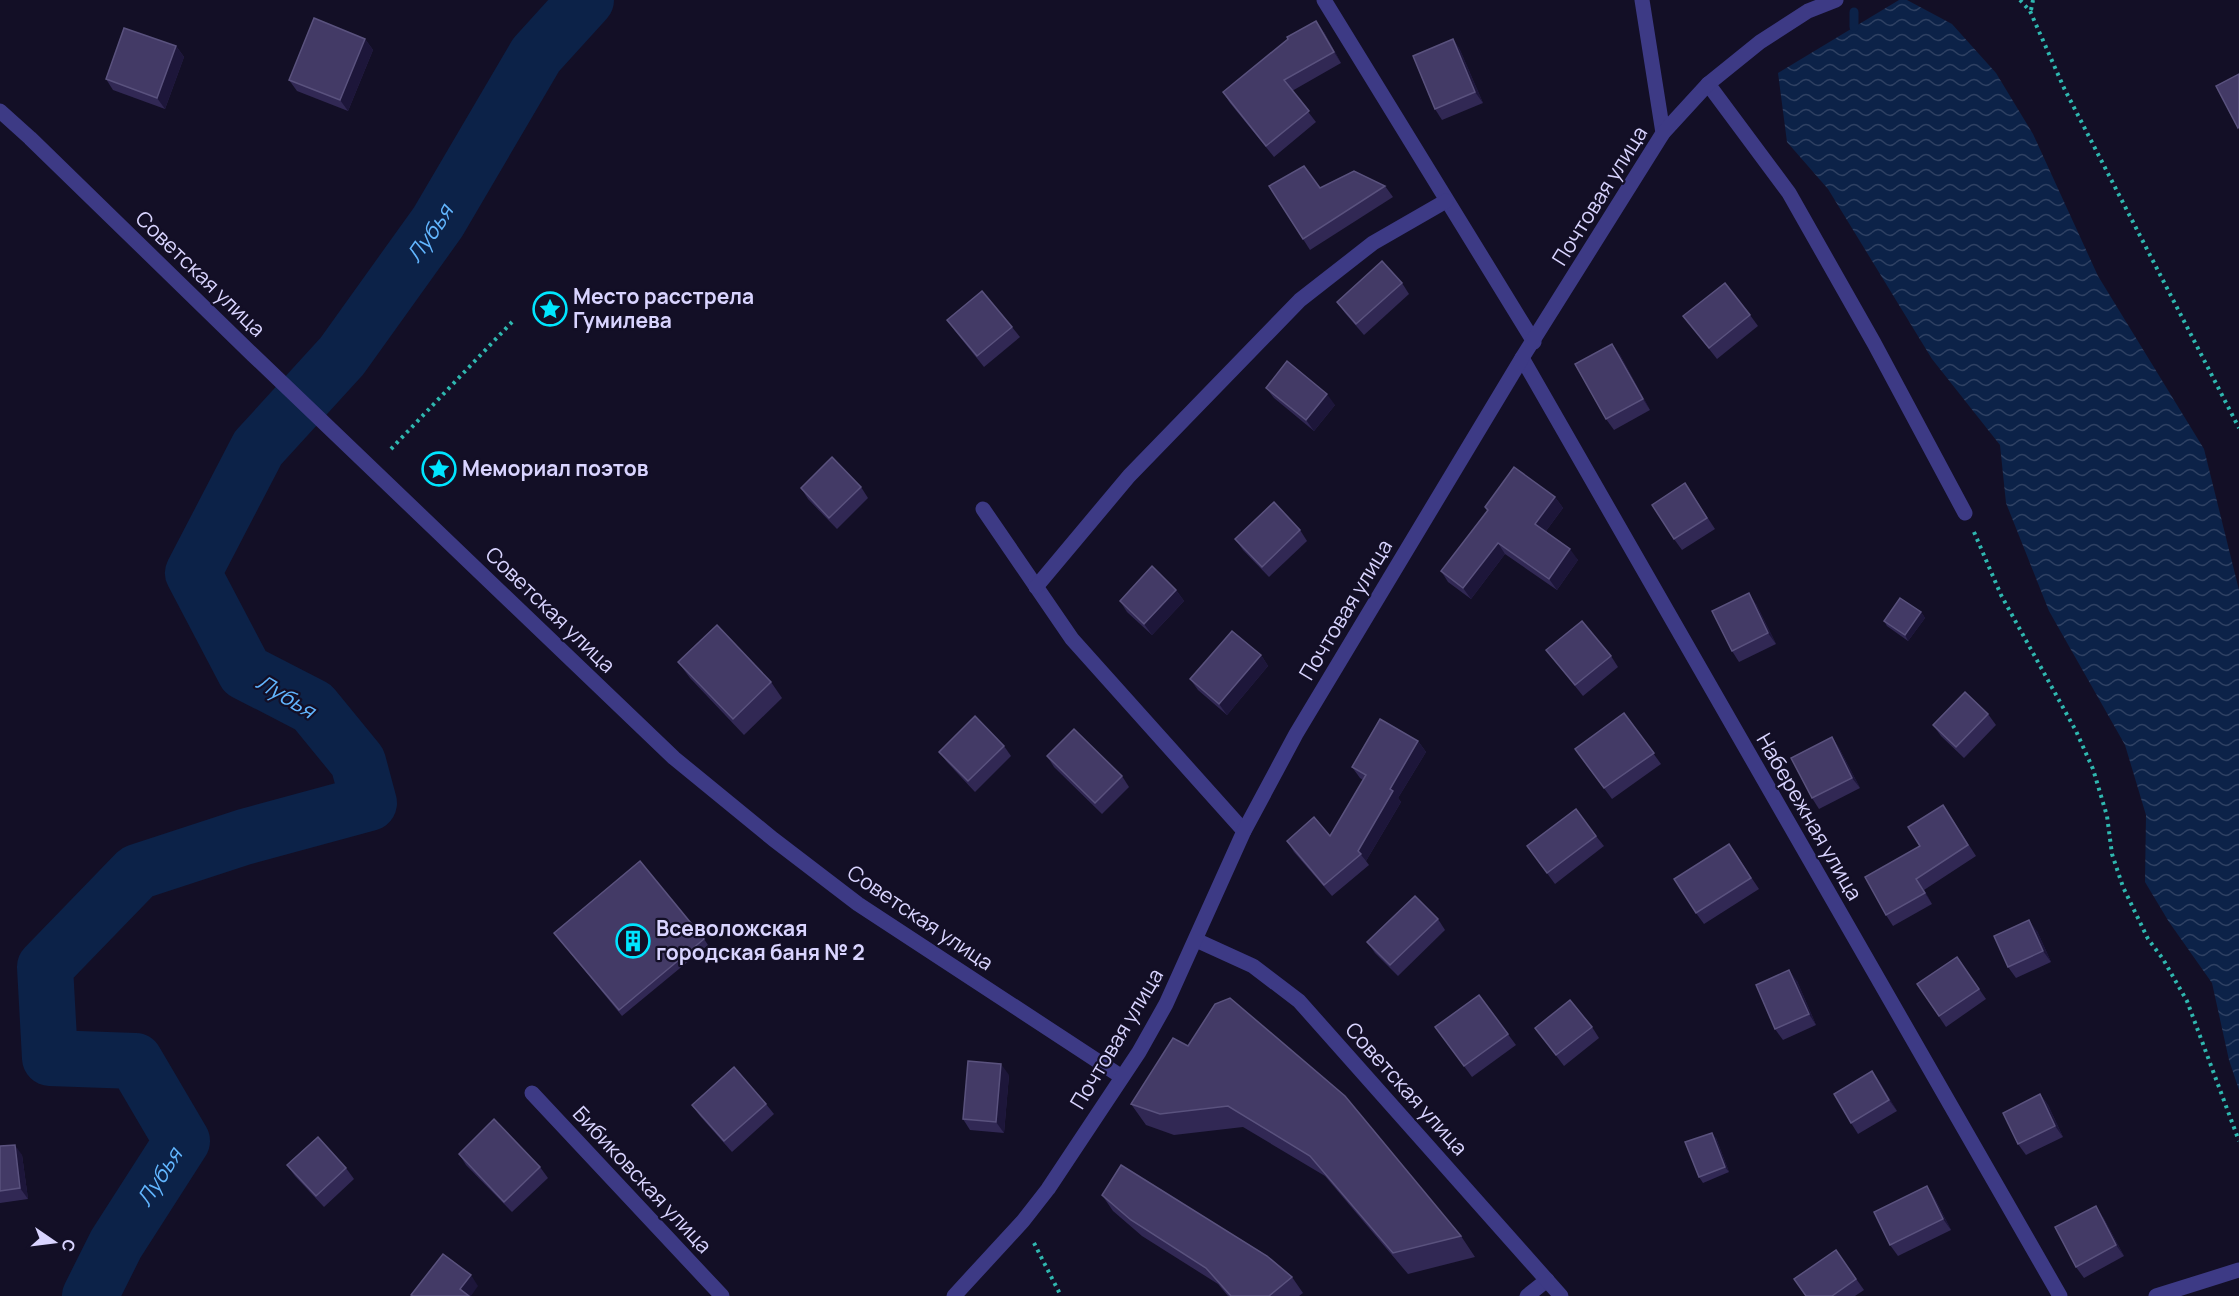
<svg xmlns="http://www.w3.org/2000/svg" width="2239" height="1296" font-family="Manrope,sans-serif">
  <defs>
    <pattern id="water-waves" width="16" height="10" patternUnits="userSpaceOnUse" patternTransform="scale(1.5)"><rect width="16" height="10" fill="#0c2248"/><path d="M0 5q4-4 8 0t8 0" fill="none" stroke="#2f4163"/></pattern>
  </defs>
  <rect width="100%" height="100%" fill="#130f26"/>
  <!-- water -->
  <path fill="url(#water-waves)" d="M1899 0H1907L1952 24 1996 73 2033 134 2098 276 2204 449 2239 590V1090L2229 1060 2212 983 2169 922 2145 882 2146 815 2125 745 2049 611 2006 503 2000 445 1932 359 1828 189 1787 142 1778 73Z"/>
  <g fill="none" stroke-linecap="round" stroke-linejoin="round">
    <!-- stream -->
    <path stroke="#0c2248" stroke-width="9" d="M1854 27V12"/>
    <!-- river -->
    <path stroke="#0c2248" stroke-width="56" id="s1" d="M90 1296 116 1244 182 1141 135 1061 50 1058 45 967 137 872 244 837 369 803 358 762 313 707 245 672 193 573 258 448 342 356 438 222 536 55 586 0"/>
    <!-- path -->
    <g stroke="#2fb8b0" stroke-width="4" stroke-dasharray="3 4.5" stroke-linecap="butt">
      <path d="M2020 0 2030 11 2064 88 2239 428"/>
      <path d="M2031 10 2033 0"/>
      <path d="M391 449 512 322"/>
      <path d="M1974 532 2001 595 2076 731 2093 769 2107 816 2112 854 2123 887 2148 939 2163 959 2187 1001 2239 1141"/>
      <path d="M1034 1243 1061 1296"/>
    </g>
    <!-- lane -->
    <path stroke="#3d3a85" stroke-width="15" d="M1527 1296 1547 1280"/>
    <!-- street -->
    <g stroke="#3d3a85" stroke-width="15">
      <path d="M1324 0 1534 342"/>
      <path d="M1642 0 1663 133"/>
      <path d="M1708 84 1789 193 1874 343 1965 513"/>
      <path d="M0 111 30 138 253 355 674 758 773 839 858 904 1122 1077"/>
      <path d="M1522 358 2060 1296"/>
      <path d="M983 509 1072 639 1244 831"/>
      <path d="M1036 587 1129 476 1300 300 1373 243 1446 201"/>
      <path d="M1196 940 1253 966 1299 1001 1561 1296"/>
      <path d="M532 1093 722 1296"/>
      <path d="M954 1296 1023 1221 1048 1189 1139 1052 1166 1004 1244 831 1296 734 1522 358 1663 133 1708 84 1760 42 1808 11 1836 0"/>
      <path d="M2156 1296 2239 1270"/>
    </g>
  </g>
  <!-- wall -->
  <g fill="#312854">
    <path d="M1324 32 1341 63 1292 91 1316 122 1274 157 1230 103 1223 92Z"/>
    <path d="M365 39 373 50 348 111 297 91 289 80Z"/>
    <path d="M1453 39 1460 50 1483 103 1442 120 1435 109Z"/>
    <path d="M176 46 184 57 165 109 113 90 106 79Z"/>
    <path d="M1385 186 1393 197 1310 250 1303 239 1320 188Z"/>
    <path d="M1402 283 1409 294 1364 335 1345 313 1337 302Z"/>
    <path d="M1750 315 1758 326 1717 359 1683 316Z"/>
    <path d="M947 320 1012 327 1020 337 984 367 955 331Z"/>
    <path d="M1612 344 1620 355 1650 410 1614 430 1606 419Z"/>
    <path d="M1266 388 1335 405 1314 431 1274 398Z"/>
    <path d="M1685 483 1715 529 1682 550 1674 539Z"/>
    <path d="M861 487 868 498 837 529 808 499 801 488Z"/>
    <path d="M1555 497 1563 508 1546 531 1578 560 1557 590 1505 554 1471 599 1448 582 1441 571 1487 511 1485 507Z"/>
    <path d="M1300 530 1307 541 1269 577 1243 550 1235 539Z"/>
    <path d="M1176 590 1184 601 1152 635 1127 612 1120 601Z"/>
    <path d="M1756 604 1776 644 1739 662 1732 651Z"/>
    <path d="M1921 612 1925 618 1908 641 1887 626 1884 621Z"/>
    <path d="M1546 650 1611 656 1618 667 1583 696Z"/>
    <path d="M1261 655 1268 666 1227 715 1198 690 1190 679Z"/>
    <path d="M678 662 771 682 782 698 744 735 690 678Z"/>
    <path d="M1624 713 1661 764 1612 799 1575 749Z"/>
    <path d="M1988 714 1996 725 1964 758 1941 736 1933 725Z"/>
    <path d="M1832 737 1839 748 1860 788 1819 809 1812 798Z"/>
    <path d="M1418 741 1426 752 1398 798 1401 802 1366 861 1369 865 1332 896 1294 852 1287 841 1330 836 1363 780 1360 778 1352 767Z"/>
    <path d="M1004 746 1011 756 975 792 947 762 939 752Z"/>
    <path d="M1047 756 1122 776 1129 787 1102 814 1054 767Z"/>
    <path d="M1943 805 1976 856 1924 890 1932 904 1893 926 1886 915Z"/>
    <path d="M1596 836 1604 846 1555 884 1527 846Z"/>
    <path d="M1729 844 1759 889 1704 924 1696 913Z"/>
    <path d="M1438 919 1445 930 1398 976 1375 953 1367 942Z"/>
    <path d="M2037 931 2051 962 2016 978 2008 967Z"/>
    <path d="M554 933 704 939 708 945 622 1016Z"/>
    <path d="M1957 957 1986 999 1946 1027 1917 984Z"/>
    <path d="M1797 981 1816 1025 1783 1040 1775 1029Z"/>
    <path d="M1479 995 1516 1045 1472 1077 1435 1027Z"/>
    <path d="M1592 1027 1599 1038 1564 1066 1535 1028Z"/>
    <path d="M1173 1038 1461 1236 1475 1257 1408 1274 1325 1176 1243 1127 1174 1135 1146 1125 1131 1104Z"/>
    <path d="M1872 1071 1897 1111 1858 1134 1851 1123Z"/>
    <path d="M1009 1075 1004 1133 970 1130 963 1119Z"/>
    <path d="M2040 1094 2048 1105 2063 1137 2026 1155 2018 1144Z"/>
    <path d="M766 1104 774 1114 732 1152 700 1116 692 1105Z"/>
    <path d="M1716 1138 1729 1172 1703 1183 1699 1177Z"/>
    <path d="M0 1146 22 1155 28 1199 0 1203Z"/>
    <path d="M459 1154 540 1167 548 1178 512 1212 466 1165Z"/>
    <path d="M287 1165 346 1168 354 1179 324 1207 295 1176Z"/>
    <path d="M1927 1186 1934 1197 1951 1230 1898 1256 1890 1245Z"/>
    <path d="M1102 1195 1292 1277 1303 1293 1299 1296H1228L1218 1284 1142 1236 1113 1211Z"/>
    <path d="M2103 1217 2124 1256 2084 1278 2076 1267Z"/>
    <path d="M1836 1250 1864 1290 1855 1296H1806Z"/>
  </g>
  <!-- shaded-wall -->
  <g fill="#1d163a">
    <path d="M1316 21 1324 32 1341 63 1334 52Z"/>
    <path d="M365 39 373 50 348 111 340 100Z"/>
    <path d="M1453 39 1460 50 1483 103 1475 92Z"/>
    <path d="M176 46 184 57 165 109 157 98Z"/>
    <path d="M1612 344 1620 355 1650 410 1643 399Z"/>
    <path d="M1327 394 1335 405 1314 431 1306 420Z"/>
    <path d="M1555 497 1563 508 1543 535 1535 524Z"/>
    <path d="M1498 543 1505 554 1471 599 1463 588Z"/>
    <path d="M1570 549 1578 560 1557 590 1549 579Z"/>
    <path d="M1176 590 1184 601 1152 635 1144 624Z"/>
    <path d="M1749 593 1756 604 1776 644 1768 633Z"/>
    <path d="M1921 612 1925 618 1908 641 1905 635Z"/>
    <path d="M1261 655 1268 666 1227 715 1219 704Z"/>
    <path d="M1832 737 1839 748 1860 788 1852 778Z"/>
    <path d="M1418 741 1426 752 1398 798 1401 802 1366 861 1358 851 1390 789Z"/>
    <path d="M1916 879 1924 890 1932 904 1925 893Z"/>
    <path d="M2029 920 2037 931 2051 962 2043 951Z"/>
    <path d="M1789 970 1797 981 1816 1025 1809 1014Z"/>
    <path d="M1001 1064 1009 1075 1004 1133 996 1122Z"/>
    <path d="M1872 1071 1880 1082 1897 1111 1889 1100Z"/>
    <path d="M2040 1094 2048 1105 2063 1137 2055 1126Z"/>
    <path d="M1712 1133 1716 1138 1729 1172 1725 1167Z"/>
    <path d="M15 1145 22 1155 28 1199 20 1188Z"/>
    <path d="M1927 1186 1934 1197 1951 1230 1943 1219Z"/>
    <path d="M2096 1206 2103 1217 2124 1256 2116 1245Z"/>
    <path d="M471 1275 478 1286 471 1296H465L460 1289Z"/>
  </g>
  <!-- building -->
  <g fill="#433a66" stroke="#5a527e" stroke-width="1.5">
    <path d="M314 18 365 39 340 100 289 80Z"/>
    <path d="M1316 21 1334 52 1284 80 1309 111 1266 146 1223 92 1288 39 1287 37Z"/>
    <path d="M124 28 176 46 157 98 106 79Z"/>
    <path d="M1453 39 1475 92 1435 109 1413 56Z"/>
    <path d="M2239 74V127L2238 128 2216 86Z"/>
    <path d="M1304 166 1320 188 1354 171 1385 186 1303 239 1269 186Z"/>
    <path d="M1382 261 1402 283 1356 324 1337 302Z"/>
    <path d="M1725 283 1750 315 1709 348 1683 316Z"/>
    <path d="M982 291 1012 327 977 356 947 320Z"/>
    <path d="M1612 344 1643 399 1606 419 1575 364Z"/>
    <path d="M1287 361 1327 394 1306 420 1266 388Z"/>
    <path d="M832 457 861 487 829 518 801 488Z"/>
    <path d="M1514 467 1555 497 1535 524 1570 549 1549 579 1498 543 1463 588 1441 571 1488 510 1485 507Z"/>
    <path d="M1685 483 1707 518 1674 539 1652 505Z"/>
    <path d="M1274 502 1300 530 1262 567 1235 539Z"/>
    <path d="M1152 566 1176 590 1144 624 1120 601Z"/>
    <path d="M1749 593 1768 633 1732 651 1712 611Z"/>
    <path d="M1900 598 1921 612 1905 635 1884 621Z"/>
    <path d="M1582 621 1611 656 1575 685 1546 650Z"/>
    <path d="M717 625 771 682 733 719 678 662Z"/>
    <path d="M1232 631 1261 655 1219 704 1190 679Z"/>
    <path d="M1965 692 1988 714 1956 747 1933 725Z"/>
    <path d="M1624 713 1654 753 1604 788 1575 749Z"/>
    <path d="M975 716 1004 746 968 781 939 752Z"/>
    <path d="M1380 719 1418 741 1390 789 1393 791 1358 851 1361 854 1324 885 1287 841 1314 817 1330 836 1366 775 1352 767Z"/>
    <path d="M1074 729 1122 776 1095 803 1047 756Z"/>
    <path d="M1832 737 1852 778 1812 798 1791 758Z"/>
    <path d="M1943 805 1968 845 1916 879 1925 893 1886 915 1865 877 1920 846 1908 827Z"/>
    <path d="M1576 809 1596 836 1547 873 1527 846Z"/>
    <path d="M1729 844 1751 878 1696 913 1674 879Z"/>
    <path d="M640 861 704 939 619 1010 554 933Z"/>
    <path d="M1415 896 1438 919 1390 965 1367 942Z"/>
    <path d="M2029 920 2043 951 2008 967 1994 936Z"/>
    <path d="M1957 957 1979 989 1939 1016 1917 984Z"/>
    <path d="M1789 970 1809 1014 1775 1029 1756 985Z"/>
    <path d="M1479 995 1508 1034 1464 1066 1435 1027Z"/>
    <path d="M1230 998 1345 1096 1461 1236 1393 1253 1310 1156 1228 1106 1160 1114 1131 1104 1173 1038 1188 1046 1215 1004Z"/>
    <path d="M1570 1000 1592 1027 1556 1055 1535 1028Z"/>
    <path d="M968 1061 1001 1064 996 1122 963 1119Z"/>
    <path d="M734 1067 766 1104 724 1141 692 1105Z"/>
    <path d="M1872 1071 1889 1100 1851 1123 1834 1094Z"/>
    <path d="M2040 1094 2055 1126 2018 1144 2003 1113Z"/>
    <path d="M494 1119 540 1167 504 1202 459 1154Z"/>
    <path d="M1712 1133 1725 1167 1699 1177 1685 1142Z"/>
    <path d="M318 1137 346 1168 316 1196 287 1165Z"/>
    <path d="M15 1145 20 1188 0 1191V1146Z"/>
    <path d="M1121 1165 1267 1256 1292 1277 1269 1296H1231L1206 1268 1131 1220 1102 1195Z"/>
    <path d="M1927 1186 1943 1219 1890 1245 1874 1212Z"/>
    <path d="M2096 1206 2116 1245 2076 1267 2055 1227Z"/>
    <path d="M1836 1250 1856 1279 1832 1296H1806L1794 1279Z"/>
    <path d="M443 1254 471 1275 460 1289 469 1296H413L411 1295Z"/>
  </g>
  <!-- icons -->
  <defs>
    <symbol id="sight-ring" viewBox="-11 -11 22 22"><circle r="9.5" fill="#130f26" stroke="#00e5ff" stroke-width="1.5"/><path d="M0-6L1.8-2.2L6-1.7L2.9 1.2L3.7 5.4L0 3.3L-3.7 5.4L-2.9 1.2L-6-1.7L-1.8-2.2Z" fill="#00e5ff"/></symbol>
    <symbol id="building-ring" viewBox="-11 -11 22 22"><circle r="9.5" fill="#130f26" stroke="#00e5ff" stroke-width="1.5"/><path d="M-4-6H4V6H1V3H-1V6H-4ZM-2.5-4.3h1.7v1.8h-1.7ZM.8-4.3h1.7v1.8H.8ZM-2.5-1h1.7V.8h-1.7ZM.8-1h1.7V.8H.8Z" fill="#00e5ff"/></symbol>
  </defs>
  <g fill-rule="evenodd">
    <use href="#sight-ring" x="531" y="290" width="38" height="38"/>
    <use href="#sight-ring" x="420" y="450" width="38" height="38"/>
    <use href="#building-ring" x="614" y="922" width="38" height="38"/>
  </g>
  <g text-anchor="middle" stroke-width="4.5" stroke-linejoin="round" paint-order="stroke">
    <!-- street labels -->
    <g font-size="21" fill="#d9d4ff" stroke="#130f26">
      <text transform="translate(1600 196) rotate(-58)" y="7">Почтовая улица</text>
      <text transform="translate(200 274) rotate(44)" y="7">Советская улица</text>
      <text transform="translate(550 610) rotate(44)" y="7">Советская улица</text>
      <text transform="translate(1346 610) rotate(-59)" y="7">Почтовая улица</text>
      <text transform="translate(1809 817) rotate(60)" y="7">Набережная улица</text>
      <text transform="translate(920 918) rotate(34)" y="7">Советская улица</text>
      <text transform="translate(1117 1039) rotate(-59)" y="7">Почтовая улица</text>
      <text transform="translate(1406 1089) rotate(48)" y="7">Советская улица</text>
      <text transform="translate(642 1180) rotate(47)" y="7">Бибиковская улица</text>
    </g>
    <!-- poi labels -->
    <g font-size="21" font-weight="bold" fill="#d9d4ff" stroke="#130f26" text-anchor="start">
      <text x="573" y="304">Место расстрела<tspan x="573" dy="24">Гумилева</tspan></text>
      <text x="462" y="476">Мемориал поэтов</text>
      <text x="656" y="936">Всеволожская<tspan x="656" dy="24">городская баня № 2</tspan></text>
    </g>
    <!-- water labels -->
    <g font-size="22" font-style="italic" fill="#62b6ff" stroke="#130f26">
      <text dy="8" stroke="none"><textPath href="#s1" startOffset="1542">Лубья</textPath></text>
      <text transform="translate(286 696) rotate(31)" y="8">Лубья</text>
      <text dy="8" stroke="none"><textPath href="#s1" startOffset="138">Лубья</textPath></text>
    </g>
  </g>
  <!-- north arrow -->
  <g transform="translate(54 1242) rotate(104)" stroke="#130f26" stroke-width="4.5" paint-order="stroke">
  <path d="M0-4.5L10 22L0 15L-10 22Z" fill="#d9d4ff"/>
  <text y="-9" font-size="16" font-weight="bold" text-anchor="middle" fill="#d9d4ff">С</text>
  </g>
</svg>
